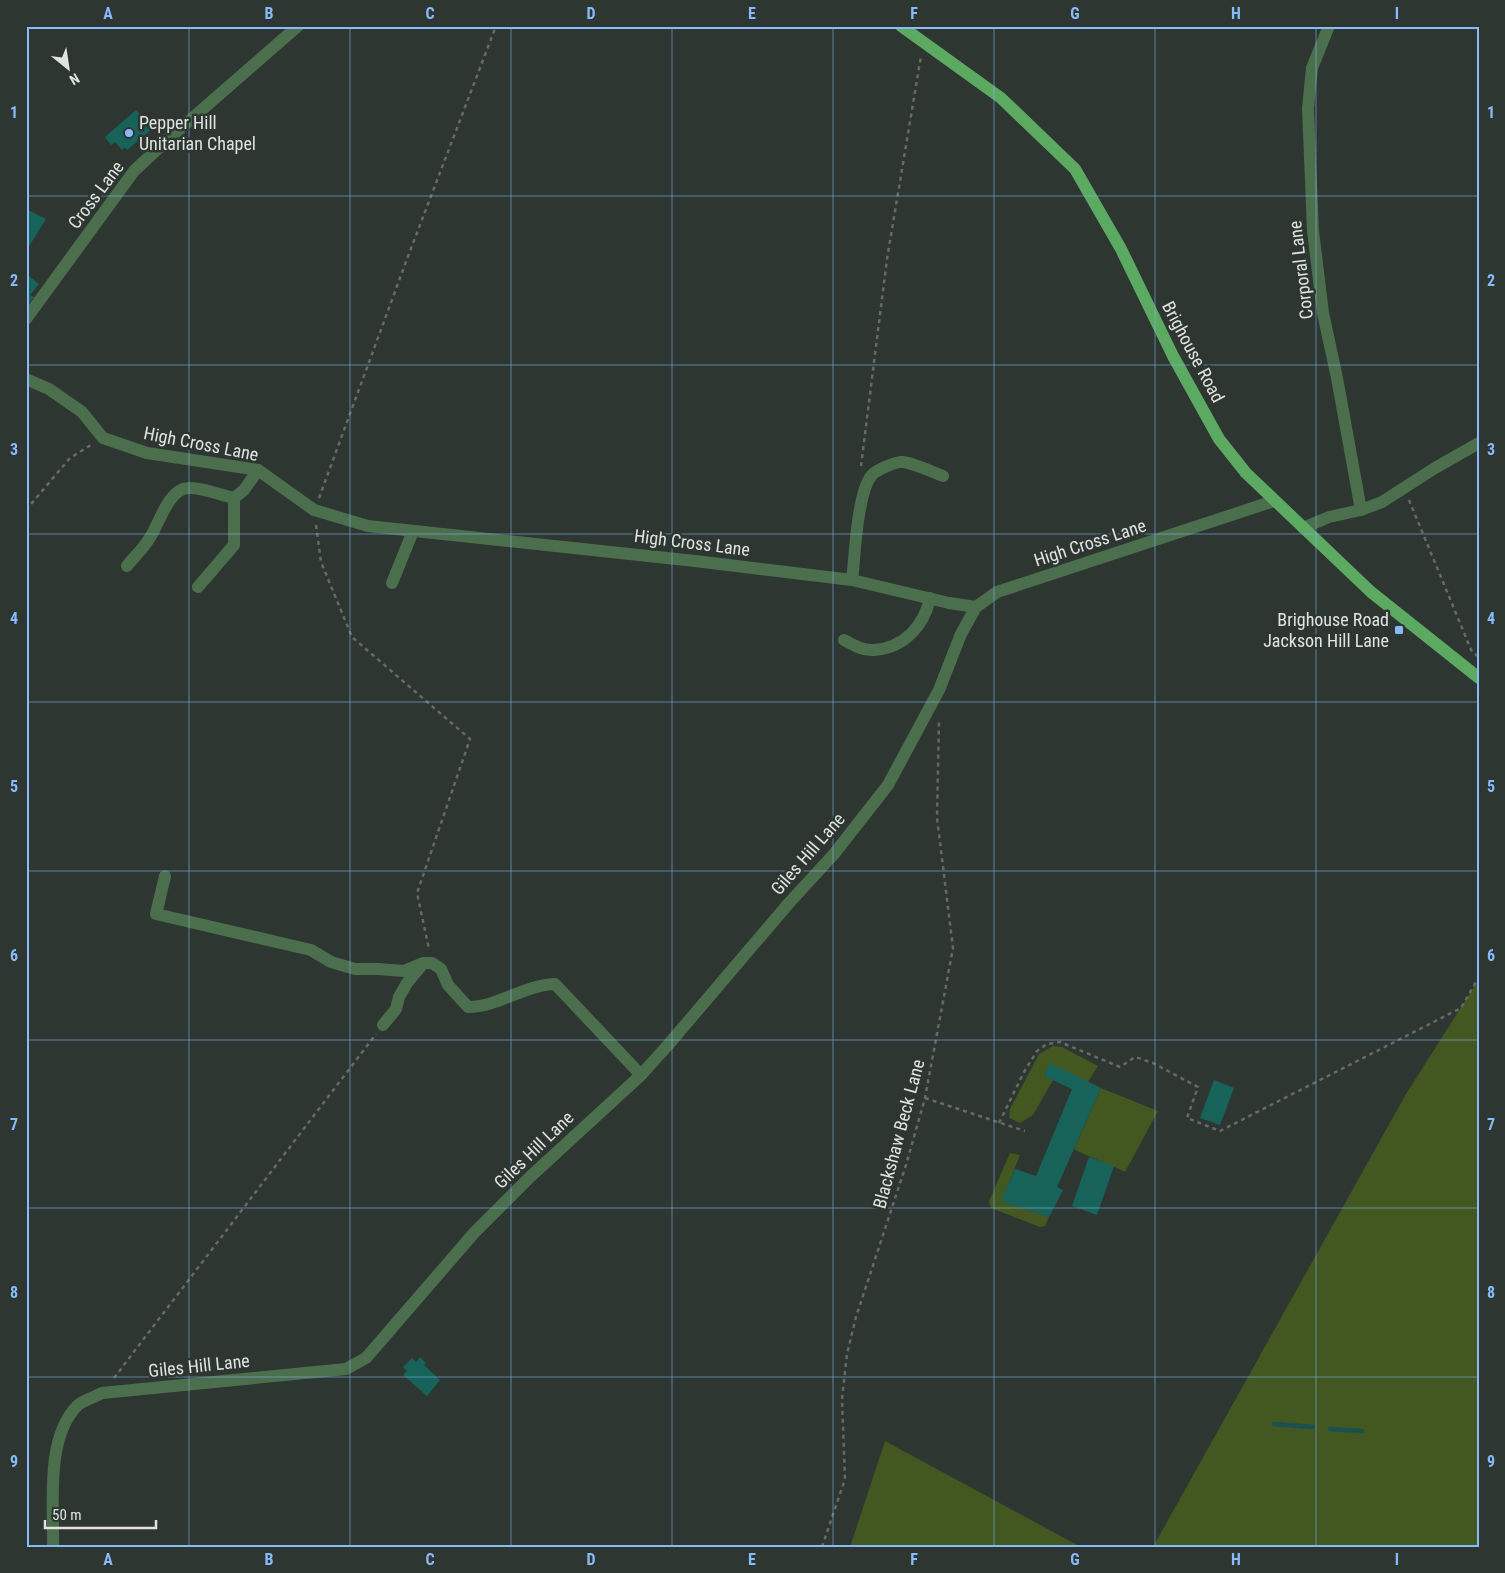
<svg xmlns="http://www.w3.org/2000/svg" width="1505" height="1573" font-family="'Roboto Condensed',sans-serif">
  <rect width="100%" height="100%" fill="#2e3632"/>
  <!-- green -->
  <g fill="#435721">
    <path d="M1479 979V1547H1153L1406 1094Z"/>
    <path d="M1053 1046 1062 1047 1098 1066 1088 1082 1050 1064 1044 1076 1053 1080 1033 1115 1020 1123 1009 1118 1010 1109 1039 1054Z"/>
    <path d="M1101 1088 1158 1111 1125 1172C1108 1163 1090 1158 1074 1149Z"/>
    <path d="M1010 1153 1020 1155 1002 1201 1049 1217 1045 1226 1040 1227 991 1208 989 1201Z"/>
    <path d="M885 1441 1081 1547H850Z"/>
  </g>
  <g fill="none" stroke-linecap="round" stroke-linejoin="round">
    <!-- stream -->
    <g stroke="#1b4f52" stroke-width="4.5">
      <path d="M1274 1424 1313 1427"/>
      <path d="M1330 1429 1362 1431"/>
    </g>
  </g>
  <!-- building -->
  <g fill="#176359">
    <path d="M136 110 153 128 127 150 125 147 122 150 115 142 111 145 105 137Z"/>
    <path d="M26 209 46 219 26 251Z"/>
    <path d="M29 276 39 284 30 295 34 297 26 307V279Z"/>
    <path d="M1050 1063 1101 1088 1057 1187 1063 1190 1049 1217 1001 1201 1015 1169 1036 1176 1072 1089 1044 1076Z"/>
    <path d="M1214 1080 1234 1088 1220 1125 1200 1118Z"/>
    <path d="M1089 1157 1114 1166 1097 1215 1072 1206Z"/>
    <path d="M420 1357 426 1363 424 1365 440 1380 427 1396 403 1375 407 1371 403 1367 412 1358 416 1362Z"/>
  </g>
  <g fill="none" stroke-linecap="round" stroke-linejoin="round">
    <!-- path -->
    <g stroke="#646b67" stroke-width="2.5" stroke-dasharray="4 4" stroke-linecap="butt">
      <path d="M861 466 887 259 921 56"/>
      <path d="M319 498 407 259 496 26"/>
      <path d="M1409 500 1472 652 1479 657"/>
      <path d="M26 510 70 458 91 445"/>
      <path d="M316 525 321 562 352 637 470 739 417 893 429 949"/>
      <path d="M925 1098 1025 1131"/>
      <path d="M999 1123 1024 1072 1037 1051 1047 1044 1060 1042 1120 1067 1135 1057 1153 1063 1198 1087 1187 1118 1220 1131 1461 1008 1479 977"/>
      <path d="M114 1378 376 1034"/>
      <path d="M822 1547 845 1479 842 1399 847 1354 856 1317 906 1165 925 1098 953 948 937 818 939 720"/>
    </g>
    <!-- minor -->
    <g stroke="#4b6f4c" stroke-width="12">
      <path d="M1329 26 1312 68 1308 108 1313 231 1323 313 1337 378 1361 510"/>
      <path d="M26 319 134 171 165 142 298 26"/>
      <path d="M26 379 49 389 82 412 103 438 147 453 258 470 314 510 368 526 695 561 852 580 949 603 976 607 997 592 1274 501"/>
      <path d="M1303 528 1329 517 1361 510 1382 502 1435 468 1479 443"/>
      <path d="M127 566C134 557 143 549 149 539 159 525 168 489 188 488 202 487 220 495 234 498L244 490 258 470"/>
      <path d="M852 580C855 557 857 492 872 475 876 470 897 461 903 462 913 463 933 472 943 476"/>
      <path d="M392 583 413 531"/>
      <path d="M198 587 234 545V498"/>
      <path d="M844 640C853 645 863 651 874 650 904 648 924 626 930 598"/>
      <path d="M165 876 156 914 311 950 331 962 355 969H378L404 971 423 963H432L441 969 448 985 468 1007C498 1007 524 985 555 984L641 1075"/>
      <path d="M383 1025 396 1009 399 997 407 983 422 965"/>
      <path d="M53 1547C54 1505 45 1437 78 1405 84 1400 95 1397 102 1393L346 1369 366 1358 474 1233 530 1177 641 1075 668 1045 789 903 834 854 888 785 939 690 961 634 976 607"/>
    </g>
    <!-- major -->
    <path stroke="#5ca961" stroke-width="12" d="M901 26 1001 98 1075 169 1121 249 1173 356 1219 439 1246 473 1371 592 1479 678"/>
  </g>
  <!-- grid -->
  <path fill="none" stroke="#88bafc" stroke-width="1" stroke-opacity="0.55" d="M189 26V1547M350 26V1547M511 26V1547M672 26V1547M833 26V1547M994 26V1547M1155 26V1547M1316 26V1547M26 196H1479M26 365H1479M26 534H1479M26 702H1479M26 871H1479M26 1040H1479M26 1208H1479M26 1377H1479"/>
  <!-- markers -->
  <g fill="#88bafc" stroke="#2e3632" stroke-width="2">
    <circle cx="129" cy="133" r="5"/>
    <rect x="1394" y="625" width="10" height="10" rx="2.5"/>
  </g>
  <g text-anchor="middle" stroke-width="5" stroke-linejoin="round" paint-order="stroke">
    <!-- poi labels -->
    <g font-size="18" fill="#dfe4e1" stroke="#2e3632" text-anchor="start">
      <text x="139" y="129">Pepper Hill<tspan x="139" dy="21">Unitarian Chapel</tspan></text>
      <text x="1389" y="626" text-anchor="end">Brighouse Road<tspan x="1389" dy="21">Jackson Hill Lane</tspan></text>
    </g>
    <!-- street labels -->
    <g font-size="18" fill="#dfe4e1" stroke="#2e3632">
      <text transform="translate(96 195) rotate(-53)" y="6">Cross Lane</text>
      <text transform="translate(1301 270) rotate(-97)" y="6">Corporal Lane</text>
      <text transform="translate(1193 352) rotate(62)" y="6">Brighouse Road</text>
      <text transform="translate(201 444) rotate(11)" y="6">High Cross Lane</text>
      <text transform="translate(692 543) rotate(7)" y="6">High Cross Lane</text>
      <text transform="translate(1090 543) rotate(-18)" y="6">High Cross Lane</text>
      <text transform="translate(808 854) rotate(-49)" y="6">Giles Hill Lane</text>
      <text transform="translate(899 1134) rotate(-75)" y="6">Blackshaw Beck Lane</text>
      <text transform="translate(534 1150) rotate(-44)" y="6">Giles Hill Lane</text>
      <text transform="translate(199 1366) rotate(-6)" y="6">Giles Hill Lane</text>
    </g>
  </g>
  <!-- border -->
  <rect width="1505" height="1573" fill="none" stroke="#2e3632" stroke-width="55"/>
  <!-- north arrow -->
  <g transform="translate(68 68) rotate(150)" stroke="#2e3632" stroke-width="4" paint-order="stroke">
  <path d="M0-4L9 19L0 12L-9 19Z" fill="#dfe4e1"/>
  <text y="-8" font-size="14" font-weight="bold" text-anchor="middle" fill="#dfe4e1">N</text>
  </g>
  <!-- scale -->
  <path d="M45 1520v8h111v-8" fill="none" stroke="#dfe4e1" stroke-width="2.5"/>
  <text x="52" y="1520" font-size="15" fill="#dfe4e1" stroke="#2e3632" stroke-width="4" paint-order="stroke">50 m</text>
  <rect x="28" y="28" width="1450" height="1518" fill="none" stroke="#88bafc" stroke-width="2"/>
  <g font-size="16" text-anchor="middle" font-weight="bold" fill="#88bafc">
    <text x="108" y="19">A</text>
    <text x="269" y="19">B</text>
    <text x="430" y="19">C</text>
    <text x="591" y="19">D</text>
    <text x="752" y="19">E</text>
    <text x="914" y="19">F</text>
    <text x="1075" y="19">G</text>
    <text x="1236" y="19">H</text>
    <text x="1397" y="19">I</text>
    <text x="14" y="118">1</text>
    <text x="1491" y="118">1</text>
    <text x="14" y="286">2</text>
    <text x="1491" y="286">2</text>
    <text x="14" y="455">3</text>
    <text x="1491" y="455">3</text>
    <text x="14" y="624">4</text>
    <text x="1491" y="624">4</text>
    <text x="14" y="792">5</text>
    <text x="1491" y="792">5</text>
    <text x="14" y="961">6</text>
    <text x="1491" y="961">6</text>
    <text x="14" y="1130">7</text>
    <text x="1491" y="1130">7</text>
    <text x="14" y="1298">8</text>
    <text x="1491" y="1298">8</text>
    <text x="14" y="1467">9</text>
    <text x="1491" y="1467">9</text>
    <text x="108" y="1565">A</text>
    <text x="269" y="1565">B</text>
    <text x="430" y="1565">C</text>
    <text x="591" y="1565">D</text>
    <text x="752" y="1565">E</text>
    <text x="914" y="1565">F</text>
    <text x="1075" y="1565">G</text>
    <text x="1236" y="1565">H</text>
    <text x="1397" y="1565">I</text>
  </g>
</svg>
